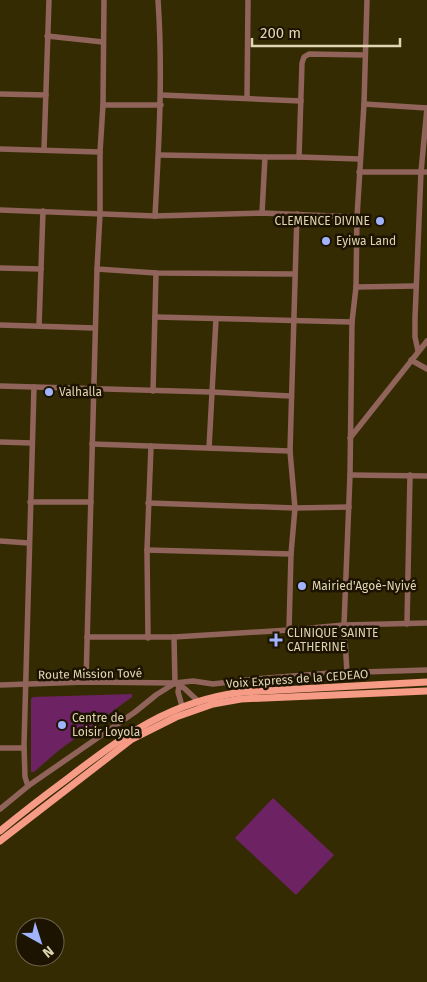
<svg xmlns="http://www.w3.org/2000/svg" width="427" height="982" font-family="'Fira Sans',sans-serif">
  <rect width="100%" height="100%" fill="#352b03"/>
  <!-- green -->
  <g fill="#6d2363">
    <path d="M132 694V697L58 751 34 772H31V699L33 697Z"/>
    <path d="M273 798 334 855 296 895 235 838Z"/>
  </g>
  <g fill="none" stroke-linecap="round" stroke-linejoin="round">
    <!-- minor -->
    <g stroke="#90645a" stroke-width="5.5">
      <path d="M47 36 103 42"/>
      <path d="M0 94 46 95"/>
      <path d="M161 95 301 101"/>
      <path d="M247 98 248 0"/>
      <path d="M364 104 427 108"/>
      <path d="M103 105H161"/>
      <path d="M0 149 100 152V214L97 269 86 682"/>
      <path d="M44 150 49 0"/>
      <path d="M100 152 103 105 104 0"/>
      <path d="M159 155 265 157H299L360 159"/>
      <path d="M299 157 302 63 304 57 309 54 365 55"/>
      <path d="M359 172H427"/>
      <path d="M0 210 155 216 262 213 357 217"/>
      <path d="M262 213 265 157"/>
      <path d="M155 216C159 144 163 72 158 0"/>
      <path d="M0 268 41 269"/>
      <path d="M97 269 156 273 295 274"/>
      <path d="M356 287 416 286"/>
      <path d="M155 317 352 322"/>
      <path d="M0 325 95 328"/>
      <path d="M39 326 43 211"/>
      <path d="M418 351 415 337V318L421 172 427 108"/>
      <path d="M411 360 427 369"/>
      <path d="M0 386 211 392 291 396"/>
      <path d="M153 391 156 273"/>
      <path d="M350 438 427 341"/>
      <path d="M0 442 32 443"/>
      <path d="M92 444 290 451"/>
      <path d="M209 448 216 319"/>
      <path d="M350 475 427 476"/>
      <path d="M30 502H91"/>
      <path d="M148 503 295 508 349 507"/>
      <path d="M0 541 29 543"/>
      <path d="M147 550 291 554"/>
      <path d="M407 624 410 475"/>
      <path d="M289 630 291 554 295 508 290 451 297 214"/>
      <path d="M87 637H174L289 630 344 625 427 623"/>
      <path d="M174 637 175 683"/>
      <path d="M148 638 147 550 151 446"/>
      <path d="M347 672 344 625 350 475 352 322 356 287 357 217 364 104 367 0"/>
      <path d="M0 685 86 682 175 683 179 686 184 688 198 701 199 704"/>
      <path d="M179 686 178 692 182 706"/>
      <path d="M0 748H24"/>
      <path d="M28 786 25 777 24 745 34 387"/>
      <path d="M0 809 28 786 135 712 156 695 175 683 193 681 213 684 255 679 331 673 427 670"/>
    </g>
    <!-- major -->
    <g stroke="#f59b86" stroke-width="7">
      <path d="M0 831C22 813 44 796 67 779 123 736 170 701 243 692L427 682"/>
      <path d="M0 841 132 739 176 717 213 704 241 699 427 691"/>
    </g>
  </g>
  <!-- markers -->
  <g fill="#a1b3fd" stroke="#1c1300" stroke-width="2">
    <circle cx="380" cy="221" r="5"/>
    <circle cx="326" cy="241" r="5"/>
    <circle cx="49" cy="392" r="5"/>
    <circle cx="302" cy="586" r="5"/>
    <path d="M273.5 632.5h5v5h5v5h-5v5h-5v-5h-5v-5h5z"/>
    <circle cx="62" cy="725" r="5"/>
  </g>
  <g text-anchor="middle" stroke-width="5" stroke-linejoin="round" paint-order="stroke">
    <!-- poi labels -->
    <g font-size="12" fill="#e0d5b3" stroke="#1c1300" text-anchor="start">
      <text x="370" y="225" text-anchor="end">CLEMENCE DIVINE</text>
      <text x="336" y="245">Eyiwa Land</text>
      <text x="59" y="396">Valhalla</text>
      <text x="312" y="590">Mairied'Agoè-Nyivé</text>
      <text x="287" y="637">CLINIQUE SAINTE<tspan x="287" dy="14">CATHERINE</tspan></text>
      <text x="72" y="722">Centre de<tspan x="72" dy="14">Loisir Loyola</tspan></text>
    </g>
    <!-- street labels -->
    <g font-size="12" fill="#e0d5b3" stroke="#1c1300">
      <text transform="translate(90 674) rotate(-1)" y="4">Route Mission Tové</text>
      <text transform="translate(297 679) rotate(-4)" y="4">Voix Express de la CEDEAO</text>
    </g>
  </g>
  <!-- north arrow -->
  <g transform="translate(40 942) rotate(141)"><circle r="24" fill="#1c1300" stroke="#6a6148"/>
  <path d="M0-4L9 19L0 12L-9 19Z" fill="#a1b3fd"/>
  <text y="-8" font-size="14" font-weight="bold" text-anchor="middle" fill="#e0d5b3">N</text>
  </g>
  <!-- scale -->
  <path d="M252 38v8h148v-8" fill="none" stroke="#e0d5b3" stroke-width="2.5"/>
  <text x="260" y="38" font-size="15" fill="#e0d5b3" stroke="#1c1300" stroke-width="4" paint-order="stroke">200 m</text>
</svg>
